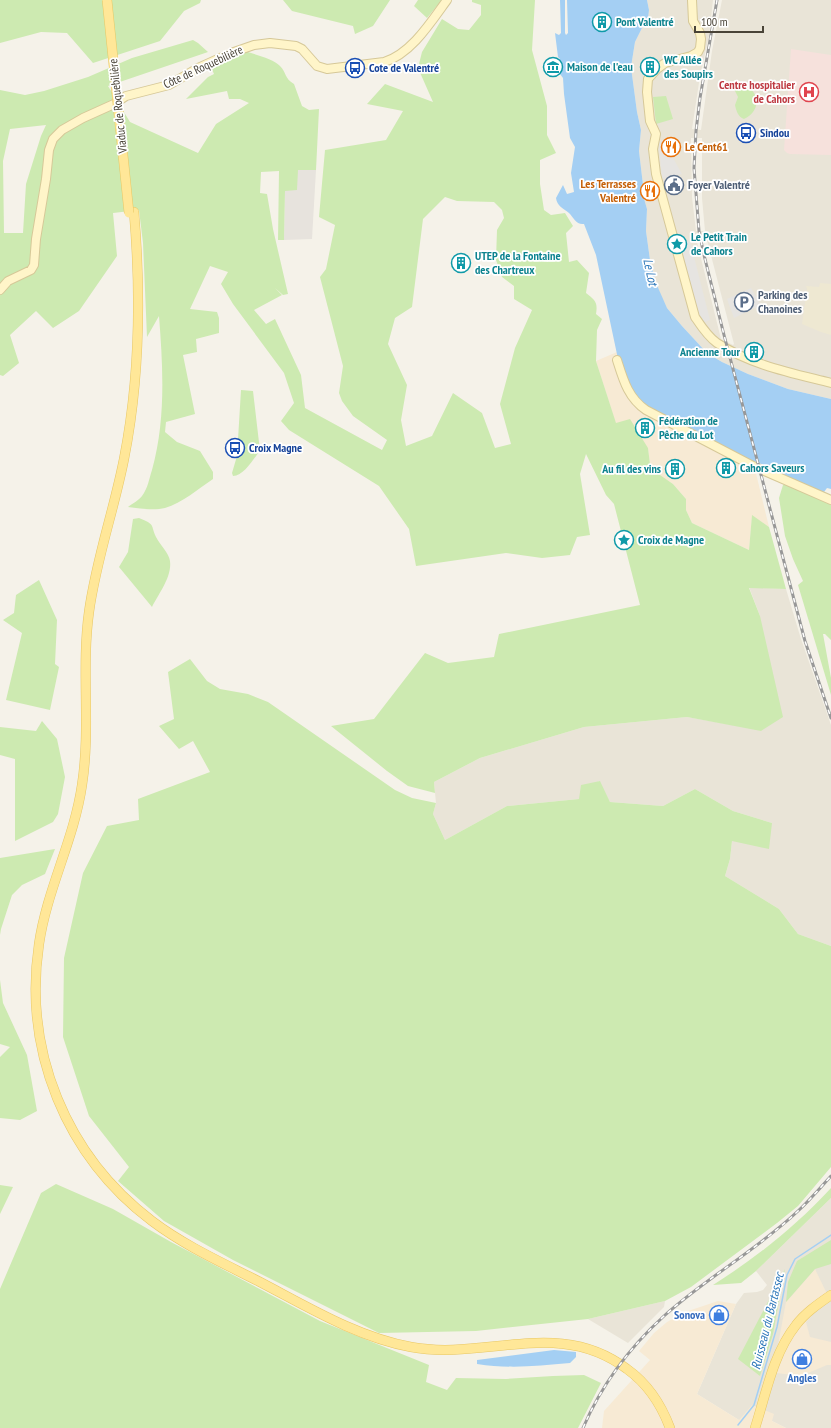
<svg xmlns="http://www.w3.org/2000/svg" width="831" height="1428" font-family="'PT Sans Narrow',sans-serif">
  <rect width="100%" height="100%" fill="#f5f2e9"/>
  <!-- residential -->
  <g fill="#e9e4d7" fill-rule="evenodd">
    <path d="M647 0H713L709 36 700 76 692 129 701 130 712 51 722 0H831V399L788 389 748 374 722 362 707 353 682 326 667 308 662 298 656 283 650 260 646 231 647 209 641 188 643 185 639 151 641 130 637 112 631 67 635 42 644 24V19H648L649 10ZM691 138H702V198L705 231H696L692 197ZM706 236 734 344 733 345 721 339 696 238Z"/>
    <path d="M749 587 786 589 801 639 831 725V946L798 934 779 909 725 876 730 859 732 841 772 823 733 811 695 789 663 806 610 802 599 781 579 799 507 806 445 840 433 814 436 803 434 782 480 758 584 727 687 717 761 730 760 616Z"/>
    <path d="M831 1198V1428H786L772 1421 739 1420 697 1394 736 1304 744 1293 757 1292 763 1290 767 1285 756 1271Z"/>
    <path d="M665 1301 664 1307 628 1343 588 1319Z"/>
  </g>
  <!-- commercial -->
  <g fill="#f7ead4">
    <path d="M617 352 618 359 699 435 753 461 769 527 752 516 749 550 692 523 686 510V499L673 484 657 474 650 464 648 448 616 424 596 361Z"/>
    <path d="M815 1269 830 1300 819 1308 806 1322 810 1337 831 1342V1365H827L801 1376 768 1372 778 1345 786 1302Z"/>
    <path d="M718 1301 736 1304 697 1394 739 1420 752 1405 774 1414 772 1421 786 1428H602L604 1411 650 1360 639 1351 654 1333 667 1322 685 1312Z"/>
  </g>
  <!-- industrial -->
  <path fill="#e7e3dd" d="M298 170H316L312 239 284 240 285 191Z"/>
  <!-- education -->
  <path fill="#eee8d2" d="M820 283 831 284V335L821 332 802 324 807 289 806 286 819 287Z"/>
  <!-- medical -->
  <path fill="#f6e1dc" d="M791 49 831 55V155L790 154 787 153 784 150Z"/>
  <!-- green -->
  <g fill="#cdeab1" fill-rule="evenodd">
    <path d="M0 0H201L200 3 184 11 160 41 93 63 67 33 41 32 0 43Z"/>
    <path d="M283 0H390L373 26 355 34 353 26 292 11Z"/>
    <path d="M418 0H442L427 18 414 6Z"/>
    <path d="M472 0H535L532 50 547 106V135L556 153 540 160V184L544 210 551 215 565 213 573 226 566 233 569 262 577 260 589 273 586 293C595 300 598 302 596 314L602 319 597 330 596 361 616 423 630 419 648 448 650 464 657 473 673 484 686 499V510L692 523 749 550 752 515 769 527 786 589 749 588 760 616 783 717 761 731 687 717 584 727 480 758 434 782 435 793 408 786 387 771 331 726 374 719 425 653 448 663 494 657 499 634 640 605 614 504 606 495 586 454 580 474 590 535 577 537 570 555 542 558 506 553 416 566 409 529 379 486 289 430 281 421 294 403 284 373 233 304 221 284 228 272 210 266 190 309 217 312 219 318V333L196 339 197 352 183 355 195 414 166 422 165 432 177 442 200 451 213 472V479C198 489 182 503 165 508 153 511 139 508 128 507 132 504 139 500 142 496 148 488 149 479 152 470 166 420 163 367 159 316L147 337 143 243 139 210 113 213 117 256 79 311 53 328 36 311 10 335 19 363 3 376 0 375V90L25 95 44 91 88 77 132 58 193 40 198 43 208 52 108 86 130 122 198 153 216 124 249 103 240 99H229L227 91 186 99 208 77 214 74 211 67 244 51C254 54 274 59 280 66 287 73 284 78 294 84L302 106 309 110 319 109 316 170H298L297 190 285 191 284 240H278L279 171 261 172 260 193 267 194 273 229 288 294 283 295 275 288 282 295 254 310 266 324 275 319 301 375 305 408 382 450 387 440 353 416 342 401 339 393 343 366 320 277 326 269 335 225 319 217 325 150 386 140 403 111 367 104 385 84 433 102 418 68 422 52 442 19 458 29 469 30 481 15V5L472 2ZM46 125 41 136 26 184 23 233H4L3 161 10 129ZM445 197 457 201 494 202 502 210 504 218 497 230 496 260 502 277 514 286V299L532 310 515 348 500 404 511 444 495 448 482 413 453 393 432 436 406 446 401 420 407 385 388 344 395 318 412 307 423 219Z"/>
    <path d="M742 83C759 90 763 110 744 119 738 117 736 110 735 105L738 97 734 89Z"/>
    <path d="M666 96 673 119 656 124 653 97Z"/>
    <path d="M241 390 253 391 260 451C253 459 244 476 233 476L232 473 237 456Z"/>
    <path d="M783 485H790L831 502V640L825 634H823L831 678V695L798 585 803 581 793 559 785 536 779 498Z"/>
    <path d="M139 518C156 525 150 524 156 537 160 545 169 553 170 561 172 577 159 593 152 607L119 567 128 552 133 519Z"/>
    <path d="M39 580 57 620 55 664 59 667 50 710 6 700 22 633 3 620 14 613 16 595Z"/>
    <path d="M190 659 207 681 220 689 248 694 268 702 395 790 412 798 436 803 433 814 445 840 507 806 579 799 581 785 600 781 610 802 663 806 695 789 733 811 772 823 769 849 732 841 730 859 725 876 779 909 798 934 831 946V1167L798 1206 777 1223 691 1287 665 1301 588 1319 476 1331 379 1333 233 1260 164 1221 118 1181 129 1167 89 1116 63 1037 64 958 83 873 107 826 139 820 138 799 210 772 193 741 179 749 159 726 174 719 168 672Z"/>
    <path d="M42 721 57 739 65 777 58 814 53 822 15 841V759L0 755V727L36 731Z"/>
    <path d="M55 849 45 874 22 885 12 895 1 929 0 935V858Z"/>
    <path d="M0 980 3 1003 27 1055 37 1111 20 1120 0 1118V1057L10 1047 0 1044Z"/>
    <path d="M56 1184 113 1209 171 1242 320 1321 429 1365 426 1382 447 1390 456 1378 506 1379 553 1376 584 1375 601 1383 578 1428H0V1289L41 1193Z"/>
    <path d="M0 1185 13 1187 0 1214Z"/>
    <path d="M831 1188V1198L756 1271 741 1283 713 1285C757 1257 795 1227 831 1188Z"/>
    <path d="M831 1240V1264L815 1269 786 1302 788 1282 797 1261Z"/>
    <path d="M785 1269 773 1334 760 1376 738 1359Z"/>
  </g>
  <!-- parking -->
  <g fill="#e6e4e1">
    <path d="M663 140 682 174 662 179 659 143Z"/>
    <path d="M690 241 710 320 703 323 696 312 679 242Z"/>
    <path d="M751 288 761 305 734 318 727 299Z"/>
  </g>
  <!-- water -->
  <g fill="#a4cff3">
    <path d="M560 0H565V33L566 35 568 33 567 0H647L649 10 648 19H644V24L635 42 631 67 637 112 641 130 639 151 643 185 641 188 647 209 646 231 650 260 656 283 667 308 682 326 707 353 722 362 748 374 788 389 831 399V489L827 488 824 492 817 491 767 466 753 461 699 435 635 400 618 359 596 255 584 224C576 225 574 218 569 213 563 208 557 206 556 198L563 185 567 194 574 192 571 173 575 147 570 138 564 94 563 78 560 74 559 60 560 59 558 57 555 33 559 35 561 33Z"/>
    <path d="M554 1350 576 1352V1357L570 1363C537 1366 510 1369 477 1364V1360Z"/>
  </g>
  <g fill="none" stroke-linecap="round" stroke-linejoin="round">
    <!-- stream -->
    <path stroke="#a4cff3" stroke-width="1.5" d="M738 1425 754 1405 777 1327 787 1275 795 1259 831 1235"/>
    <defs>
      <g id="secondary">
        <path d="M692 0 693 21 700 33 701 39 700 48 698 52 691 56 665 63 657 69 648 79 647 92 650 121 656 134 653 149 656 174 695 317C701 326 708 337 717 343 751 365 792 373 831 383"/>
        <path d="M0 290 8 281 31 270 34 265 36 239 46 179 49 150 53 139 62 130 83 118 114 104 126 96 169 85 198 68 231 53 254 45 270 43 296 46 302 49 317 66 327 69 384 62C411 54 431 22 447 0"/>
        <path d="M617 360C623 379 628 398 646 410L753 466 831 500"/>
      </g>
      <g id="primary">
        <path d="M134 212C141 294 140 378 124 459 114 510 96 560 89 612 81 669 91 727 82 785 74 840 47 889 39 944 23 1051 66 1156 152 1221 185 1246 223 1263 260 1282 308 1307 357 1337 411 1347 486 1361 559 1317 627 1369 648 1384 661 1404 670 1428"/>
        <path d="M755 1428C766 1394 773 1354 796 1325 805 1313 818 1304 831 1295"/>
      </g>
    </defs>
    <!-- secondary casing -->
    <use href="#secondary" stroke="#d6c898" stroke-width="10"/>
    <!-- primary casing -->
    <use href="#primary" stroke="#e8c764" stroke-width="10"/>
    <!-- secondary -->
    <use href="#secondary" stroke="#fff5c9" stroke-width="8"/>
    <!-- primary -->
    <use href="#primary" stroke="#ffe798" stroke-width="9"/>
    <defs>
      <g id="rail">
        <path d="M717 0 700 98 696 131 694 168 699 231 704 255 724 335 805 641 831 718"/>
        <path d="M583 1428C601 1386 630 1347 664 1316 706 1278 757 1250 798 1211 810 1200 820 1188 831 1176"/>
      </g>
    </defs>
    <!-- rail casing -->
    <use href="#rail" stroke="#989898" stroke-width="3"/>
    <!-- rail -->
    <use href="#rail" stroke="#fff" stroke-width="1.5" stroke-dasharray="4.5" stroke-linecap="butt"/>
    <defs>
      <path id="primary-bridge" d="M107 0 129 213"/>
    </defs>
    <!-- primary-bridge casing -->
    <use href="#primary-bridge" stroke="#e8c764" stroke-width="10" stroke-linecap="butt"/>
    <!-- primary-bridge -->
    <use href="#primary-bridge" stroke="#ffe798" stroke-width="9"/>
  </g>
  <!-- icons -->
  <defs>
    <symbol id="building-ring" viewBox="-11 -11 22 22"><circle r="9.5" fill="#fff" stroke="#0f9aa8" stroke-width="1.5"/><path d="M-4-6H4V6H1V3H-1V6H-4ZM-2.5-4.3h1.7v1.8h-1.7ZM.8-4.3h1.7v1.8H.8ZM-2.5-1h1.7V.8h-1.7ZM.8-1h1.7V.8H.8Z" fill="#0f9aa8"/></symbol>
    <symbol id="museum-ring" viewBox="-11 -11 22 22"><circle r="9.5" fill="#fff" stroke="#0f9aa8" stroke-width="1.5"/><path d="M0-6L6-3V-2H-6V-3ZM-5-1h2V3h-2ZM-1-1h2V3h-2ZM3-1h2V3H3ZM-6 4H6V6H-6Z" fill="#0f9aa8"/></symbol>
    <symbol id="bus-ring" viewBox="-11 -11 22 22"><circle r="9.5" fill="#fff" stroke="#1a4fb4" stroke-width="1.5"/><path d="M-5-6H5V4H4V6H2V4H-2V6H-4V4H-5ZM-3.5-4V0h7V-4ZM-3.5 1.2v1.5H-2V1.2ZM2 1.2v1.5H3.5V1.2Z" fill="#1a4fb4"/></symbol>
    <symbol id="hospital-ring" viewBox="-11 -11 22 22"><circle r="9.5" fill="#fff" stroke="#e0444e" stroke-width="1.5"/><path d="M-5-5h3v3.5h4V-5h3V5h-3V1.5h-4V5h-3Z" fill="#e0444e"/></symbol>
    <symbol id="restaurant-ring" viewBox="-11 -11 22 22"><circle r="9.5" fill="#fff" stroke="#e8710a" stroke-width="1.5"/><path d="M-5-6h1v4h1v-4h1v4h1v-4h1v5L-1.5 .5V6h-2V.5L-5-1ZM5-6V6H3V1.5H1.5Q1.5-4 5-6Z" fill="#e8710a"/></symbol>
    <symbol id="civic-ring" viewBox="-11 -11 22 22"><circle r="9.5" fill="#fff" stroke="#5c6f8a" stroke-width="1.5"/><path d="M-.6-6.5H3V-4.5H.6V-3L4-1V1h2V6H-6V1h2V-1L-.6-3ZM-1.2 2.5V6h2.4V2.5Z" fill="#5c6f8a"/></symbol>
    <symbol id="sight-ring" viewBox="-11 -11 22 22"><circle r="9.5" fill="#fff" stroke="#0f9aa8" stroke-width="1.5"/><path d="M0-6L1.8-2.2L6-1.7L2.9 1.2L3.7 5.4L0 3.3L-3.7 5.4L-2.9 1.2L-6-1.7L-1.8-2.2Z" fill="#0f9aa8"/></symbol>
    <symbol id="parking-ring" viewBox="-11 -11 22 22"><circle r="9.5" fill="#fff" stroke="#5c6f8a" stroke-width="1.5"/><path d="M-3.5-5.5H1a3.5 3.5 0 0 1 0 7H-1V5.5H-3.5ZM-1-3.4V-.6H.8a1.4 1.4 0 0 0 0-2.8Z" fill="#5c6f8a"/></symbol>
    <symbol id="shop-ring" viewBox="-11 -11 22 22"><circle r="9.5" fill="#fff" stroke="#3f7fe0" stroke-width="1.5"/><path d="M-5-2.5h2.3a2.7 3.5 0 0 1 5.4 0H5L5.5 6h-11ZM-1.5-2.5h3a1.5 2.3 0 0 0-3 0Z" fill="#3f7fe0"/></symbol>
  </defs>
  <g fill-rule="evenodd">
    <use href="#building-ring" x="591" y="11" width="22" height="22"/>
    <use href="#museum-ring" x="542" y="56" width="22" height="22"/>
    <use href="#building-ring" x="639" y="56" width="22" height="22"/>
    <use href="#bus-ring" x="344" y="57" width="22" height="22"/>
    <use href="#hospital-ring" x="798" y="81" width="22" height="22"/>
    <use href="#bus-ring" x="735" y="122" width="22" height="22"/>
    <use href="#restaurant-ring" x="660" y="136" width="22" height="22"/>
    <use href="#civic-ring" x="663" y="174" width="22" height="22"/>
    <use href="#restaurant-ring" x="639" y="180" width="22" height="22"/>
    <use href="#sight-ring" x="666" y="233" width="22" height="22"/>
    <use href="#building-ring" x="450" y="252" width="22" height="22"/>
    <use href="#parking-ring" x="733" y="291" width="22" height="22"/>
    <use href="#building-ring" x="743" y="341" width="22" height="22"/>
    <use href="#building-ring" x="634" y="417" width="22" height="22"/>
    <use href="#bus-ring" x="224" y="437" width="22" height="22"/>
    <use href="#building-ring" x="715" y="457" width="22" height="22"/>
    <use href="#building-ring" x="664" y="458" width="22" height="22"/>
    <use href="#sight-ring" x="613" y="529" width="22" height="22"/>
    <use href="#shop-ring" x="708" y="1304" width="22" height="22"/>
    <use href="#shop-ring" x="791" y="1348" width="22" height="22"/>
  </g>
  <g text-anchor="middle" stroke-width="3.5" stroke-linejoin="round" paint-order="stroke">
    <!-- culture labels -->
    <g font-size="12" font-weight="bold" fill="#0d838f" stroke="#fff" text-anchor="start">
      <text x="616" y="26">Pont Valentré</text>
      <text x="664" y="64">WC Allée<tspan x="664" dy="14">des Soupirs</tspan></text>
      <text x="567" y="71">Maison de l'eau</text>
      <text x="691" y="241">Le Petit Train<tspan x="691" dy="14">de Cahors</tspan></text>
      <text x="475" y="260">UTEP de la Fontaine<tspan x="475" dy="14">des Chartreux</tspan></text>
      <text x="740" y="356" text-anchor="end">Ancienne Tour</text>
      <text x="659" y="425">Fédération de<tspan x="659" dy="14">Pêche du Lot</tspan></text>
      <text x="740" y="472">Cahors Saveurs</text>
      <text x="661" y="473" text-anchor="end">Au fil des vins</text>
      <text x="638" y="544">Croix de Magne</text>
    </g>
    <!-- street labels -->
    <g font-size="12" fill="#494337" stroke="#fff">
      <text transform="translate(203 67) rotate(-25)" y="4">Côte de Roquebilière</text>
      <text transform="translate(118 106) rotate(-96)" y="4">Viaduc de Roquebilière</text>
    </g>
    <!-- transit labels -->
    <g font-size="12" font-weight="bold" fill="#164399" stroke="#fff" text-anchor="start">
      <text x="369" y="72">Cote de Valentré</text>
      <text x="760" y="137">Sindou</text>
      <text x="249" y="452">Croix Magne</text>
    </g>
    <!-- health labels -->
    <g font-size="12" font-weight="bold" fill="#be3a42" stroke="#fff" text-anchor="end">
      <text x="795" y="89">Centre hospitalier<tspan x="795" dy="14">de Cahors</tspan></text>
    </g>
    <!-- food labels -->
    <g font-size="12" font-weight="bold" fill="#c56008" stroke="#fff" text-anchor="start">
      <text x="685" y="151">Le Cent61</text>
      <text x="636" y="188" text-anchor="end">Les Terrasses<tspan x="636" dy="14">Valentré</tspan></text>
    </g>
    <!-- service labels -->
    <g font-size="12" font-weight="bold" fill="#4e5e75" stroke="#fff" text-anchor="start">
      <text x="688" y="189">Foyer Valentré</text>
      <text x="758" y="299">Parking des<tspan x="758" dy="14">Chanoines</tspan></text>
    </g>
    <!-- shop labels -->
    <g font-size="12" font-weight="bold" fill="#366cbe" stroke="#fff" text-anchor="end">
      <text x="705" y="1319">Sonova</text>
      <text x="802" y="1382" text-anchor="middle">Angles</text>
    </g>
    <!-- water labels -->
    <g font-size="13" font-style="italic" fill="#2b76b9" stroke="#fff">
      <text transform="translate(651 272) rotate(78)" y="5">Le Lot</text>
      <text transform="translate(767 1321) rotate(-76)" y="5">Ruisseau du Bartassec</text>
    </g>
  </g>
  <!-- scale -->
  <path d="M695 26v6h68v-6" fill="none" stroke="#494337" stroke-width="2"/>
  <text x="701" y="26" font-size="12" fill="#494337" stroke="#ffffff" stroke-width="3" paint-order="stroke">100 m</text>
</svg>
